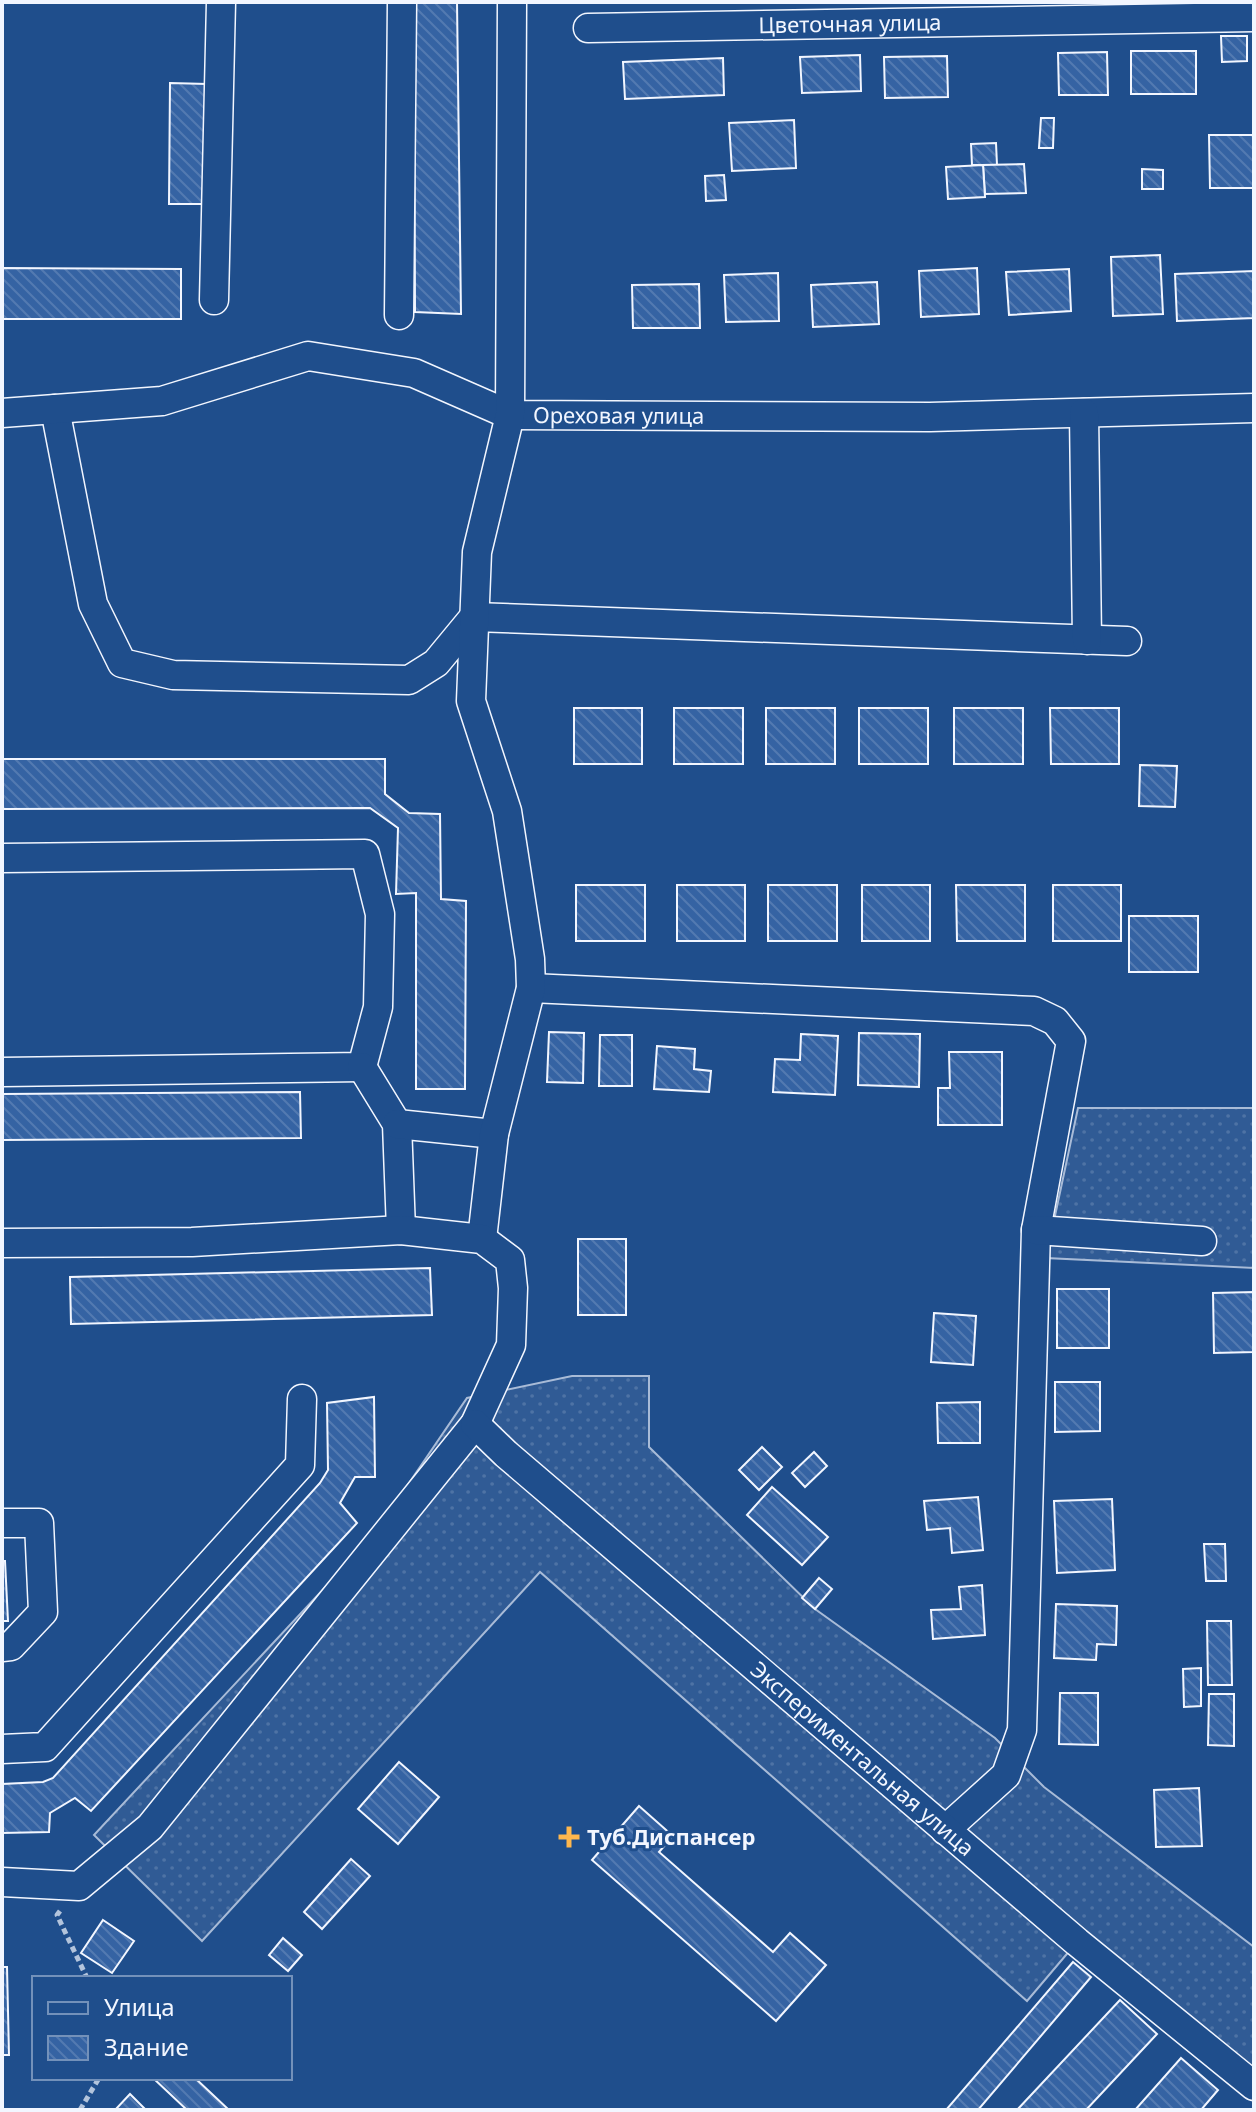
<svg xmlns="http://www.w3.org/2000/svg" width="1256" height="2112" font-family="'Noto Sans',sans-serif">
  <defs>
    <pattern id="grass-dots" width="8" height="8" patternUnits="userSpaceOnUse" patternTransform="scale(2)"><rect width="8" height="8" fill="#305b95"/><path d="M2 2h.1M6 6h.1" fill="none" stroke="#4e73a5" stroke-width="1.8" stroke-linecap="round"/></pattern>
    <pattern id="building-back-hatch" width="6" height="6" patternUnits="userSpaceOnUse" patternTransform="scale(2)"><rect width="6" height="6" fill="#3563a3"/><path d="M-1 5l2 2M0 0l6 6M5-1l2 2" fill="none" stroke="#537ab1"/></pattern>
  </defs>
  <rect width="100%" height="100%" fill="#1f4e8c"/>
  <!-- grass -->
  <g fill="url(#grass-dots)" stroke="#a8bbd7" stroke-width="2">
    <path d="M1078 1108H1254V1268L1046 1258Z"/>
    <path d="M572 1376H649V1447L815 1609 995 1738 1044 1787 1254 1947V2086L1077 1942 1027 2001 540 1572 202 1941 94 1835 373 1536 467 1398Z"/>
  </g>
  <!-- building -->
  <g fill="url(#building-back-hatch)" stroke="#f2f6ff" stroke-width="2">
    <path d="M414 2H457L461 314 415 312Z"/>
    <path d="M1221 36H1247V61L1222 62Z"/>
    <rect x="1131" y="51" width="65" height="43"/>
    <path d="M1107 52 1108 95H1059L1058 53Z"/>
    <path d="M860 55 861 91 802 93 800 57Z"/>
    <path d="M947 56 948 97 885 98 884 57Z"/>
    <path d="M723 58 724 95 625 99 623 62Z"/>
    <path d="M170 83 207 84 206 204H169Z"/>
    <path d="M1041 118H1054L1053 148H1039Z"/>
    <path d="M794 120 796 168 732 171 729 123Z"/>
    <path d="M1209 135H1254V188H1210Z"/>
    <path d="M996 143 997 165H972L971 144Z"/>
    <path d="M1024 164 1026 193 985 194 983 165Z"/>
    <path d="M983 165 985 197 948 199 946 167Z"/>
    <path d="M1142 169 1163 170V189H1142Z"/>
    <path d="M724 175 726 200 706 201 705 176Z"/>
    <path d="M1160 255 1163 314 1113 316 1111 257Z"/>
    <path d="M2 268 181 269V319H2Z"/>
    <path d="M977 268 979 314 921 317 919 271Z"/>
    <path d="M1069 269 1071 311 1009 315 1006 272Z"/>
    <path d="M1254 271V318L1177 321 1175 274Z"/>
    <path d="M778 273 779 321 726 322 724 275Z"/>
    <path d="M877 282 879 324 813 327 811 285Z"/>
    <path d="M699 284 700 328H633L632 285Z"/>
    <rect x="574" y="708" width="68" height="56"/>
    <rect x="674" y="708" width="69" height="56"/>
    <rect x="766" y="708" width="69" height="56"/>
    <rect x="859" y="708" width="69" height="56"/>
    <rect x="954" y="708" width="69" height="56"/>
    <path d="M1050 708H1119V764H1051Z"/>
    <path d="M2 759H385V794L409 813 440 814 441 899 466 901 465 1089H416V893L396 894 398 828 370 808 2 809Z"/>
    <path d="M1140 765 1177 766 1175 807 1139 806Z"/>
    <rect x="576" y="885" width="69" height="56"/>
    <rect x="677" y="885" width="68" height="56"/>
    <rect x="768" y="885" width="69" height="56"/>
    <rect x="862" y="885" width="68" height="56"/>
    <path d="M956 885H1025V941H957Z"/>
    <rect x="1053" y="885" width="68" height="56"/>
    <rect x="1129" y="916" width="69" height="56"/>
    <path d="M549 1032 584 1033 583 1083 547 1082Z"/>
    <path d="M859 1033 920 1034 919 1087 858 1085Z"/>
    <path d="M801 1034 838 1036 835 1095 773 1092 775 1059 800 1060Z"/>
    <path d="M600 1035H632V1086H599Z"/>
    <path d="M657 1046 695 1049 694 1069 711 1071 709 1092 654 1089Z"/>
    <path d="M949 1052H1002V1125H938V1088H950Z"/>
    <path d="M300 1092 301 1138 2 1140V1094Z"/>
    <rect x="578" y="1239" width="48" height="76"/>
    <path d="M430 1268 432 1315 71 1324 70 1277Z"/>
    <rect x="1057" y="1289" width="52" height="59"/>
    <path d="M1254 1292V1352L1214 1353 1213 1293Z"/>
    <path d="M934 1313 976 1316 973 1365 931 1362Z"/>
    <path d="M1055 1382H1100V1431L1055 1432Z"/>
    <path d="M374 1397 375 1477H355L340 1503 357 1523 91 1811 75 1798 50 1813 49 1832 2 1833V1784L43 1782 53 1778 320 1483 328 1470 327 1403Z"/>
    <path d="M980 1402V1443H938L937 1403Z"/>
    <path d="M762 1447 782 1467 759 1490 739 1470Z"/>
    <path d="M814 1452 827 1466 805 1487 792 1473Z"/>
    <path d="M772 1487 828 1537 802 1565 747 1515Z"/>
    <path d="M978 1497 983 1550 952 1553 950 1528 927 1530 924 1501Z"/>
    <path d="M1112 1499 1115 1570 1057 1573 1054 1501Z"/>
    <path d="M1204 1544H1225L1226 1581H1206Z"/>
    <path d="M2 1561H5L8 1621H2Z"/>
    <path d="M819 1578 832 1589 815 1609 802 1598Z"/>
    <path d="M982 1585 985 1635 933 1639 931 1610 961 1609 959 1587Z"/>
    <path d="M1056 1604 1117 1606 1116 1645 1097 1644 1096 1660 1054 1658Z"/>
    <path d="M1207 1621H1231L1232 1685H1208Z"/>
    <path d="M1201 1668V1706L1184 1707 1183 1669Z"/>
    <path d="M1060 1693H1098V1745L1059 1744Z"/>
    <path d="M1209 1694H1234V1746L1208 1745Z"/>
    <path d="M399 1762 439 1797 398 1844 358 1809Z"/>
    <path d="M1199 1788 1202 1846 1156 1847 1154 1790Z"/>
    <path d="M639 1806 673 1836 659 1852 773 1952 790 1933 826 1965 776 2021 592 1860Z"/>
    <path d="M351 1859 370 1876 322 1929 304 1912Z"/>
    <path d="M103 1920 134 1941 112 1973 81 1953Z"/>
    <path d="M283 1938 302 1955 288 1971 269 1955Z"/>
    <path d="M1073 1962 1091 1977 978 2110H946Z"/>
    <path d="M2 1967H7L9 2055H2Z"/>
    <path d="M1120 2000 1157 2034 1086 2110H1017Z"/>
    <path d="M1181 2058 1218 2090 1201 2110H1135Z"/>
    <path d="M153 2078H195L229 2110H187Z"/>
    <path d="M130 2094 146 2110H115Z"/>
  </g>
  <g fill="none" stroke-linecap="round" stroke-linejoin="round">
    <defs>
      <g id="minor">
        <path id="s1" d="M588 28 1254 17"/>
        <path d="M214 300 221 2"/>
        <path d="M399 315 402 2"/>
        <path d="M55 409 93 604 122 663 173 675 409 680 436 663 474 617 1127 641"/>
        <path id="s2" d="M2 413 162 401 308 356 414 373 510 415 930 417 1254 408"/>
        <path d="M1084 413 1087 640"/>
        <path d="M2 858 365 854 380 914 378 1007 362 1067 2 1072"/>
        <path d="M531 988 1034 1011 1055 1021 1071 1041 1036 1230 1022 1730 1006 1775 945 1830"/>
        <path d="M362 1067 397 1124 401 1230"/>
        <path d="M397 1124 494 1134"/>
        <path d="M1036 1230 1202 1241"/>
        <path d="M482 1239 494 1134 531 988 530 959 507 811 471 701 477 552 510 415 512 2"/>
        <path d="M2 1243 192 1242 401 1230 482 1239 510 1260 513 1288 511 1345 475 1424 150 1827 79 1886 2 1882"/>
        <path id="s3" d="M475 1424 506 1454 1077 1942 1254 2086"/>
        <path d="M2 1523H39L43 1612 11 1646 2 1647"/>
        <path d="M2 1749 45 1747 300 1465 302 1399"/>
      </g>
    </defs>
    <!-- minor casing -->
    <use href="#minor" stroke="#f2f6ff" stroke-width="31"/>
    <!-- path -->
    <g stroke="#b3c4dc" stroke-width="5" stroke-dasharray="6 4" stroke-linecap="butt">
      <path d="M60 1911 57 1915 87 1978"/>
      <path d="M80 2110 99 2078"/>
    </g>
    <!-- minor -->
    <use href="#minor" stroke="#1f4e8c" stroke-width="28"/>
  </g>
  <!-- markers -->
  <path fill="#ffb74d" stroke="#1f4e8c" stroke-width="3" d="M565 1825h8v8h8v8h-8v8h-8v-8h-8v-8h8z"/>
  <g text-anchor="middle" stroke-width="6" stroke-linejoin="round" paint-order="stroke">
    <!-- street labels -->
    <g font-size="22" fill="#f2f6ff" stroke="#1f4e8c">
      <text dy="8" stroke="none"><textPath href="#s1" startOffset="262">Цветочная улица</textPath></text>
      <text dy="8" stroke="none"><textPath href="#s2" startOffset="634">Ореховая улица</textPath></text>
      <text dy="8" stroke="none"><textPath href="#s3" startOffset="512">Экспериментальная улица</textPath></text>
    </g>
    <!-- poi labels -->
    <g font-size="22" font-weight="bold" fill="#f2f6ff" stroke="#1f4e8c" text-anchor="start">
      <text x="587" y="1845">Туб.Диспансер</text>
    </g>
  </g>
  <!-- border -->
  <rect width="1256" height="2112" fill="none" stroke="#f2f6ff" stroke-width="8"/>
  <!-- legend -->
  <rect x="32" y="1976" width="260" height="104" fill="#1f4e8c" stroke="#7391ba" stroke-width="2"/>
  <rect x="48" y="2002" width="40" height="12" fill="#1f4e8c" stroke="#7391ba" stroke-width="2"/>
  <text x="104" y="2016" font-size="24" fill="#f2f6ff">Улица</text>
  <rect x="48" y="2036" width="40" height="24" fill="url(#building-back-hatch)" stroke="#7391ba" stroke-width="2"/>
  <text x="104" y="2056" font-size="24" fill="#f2f6ff">Здание</text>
</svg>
